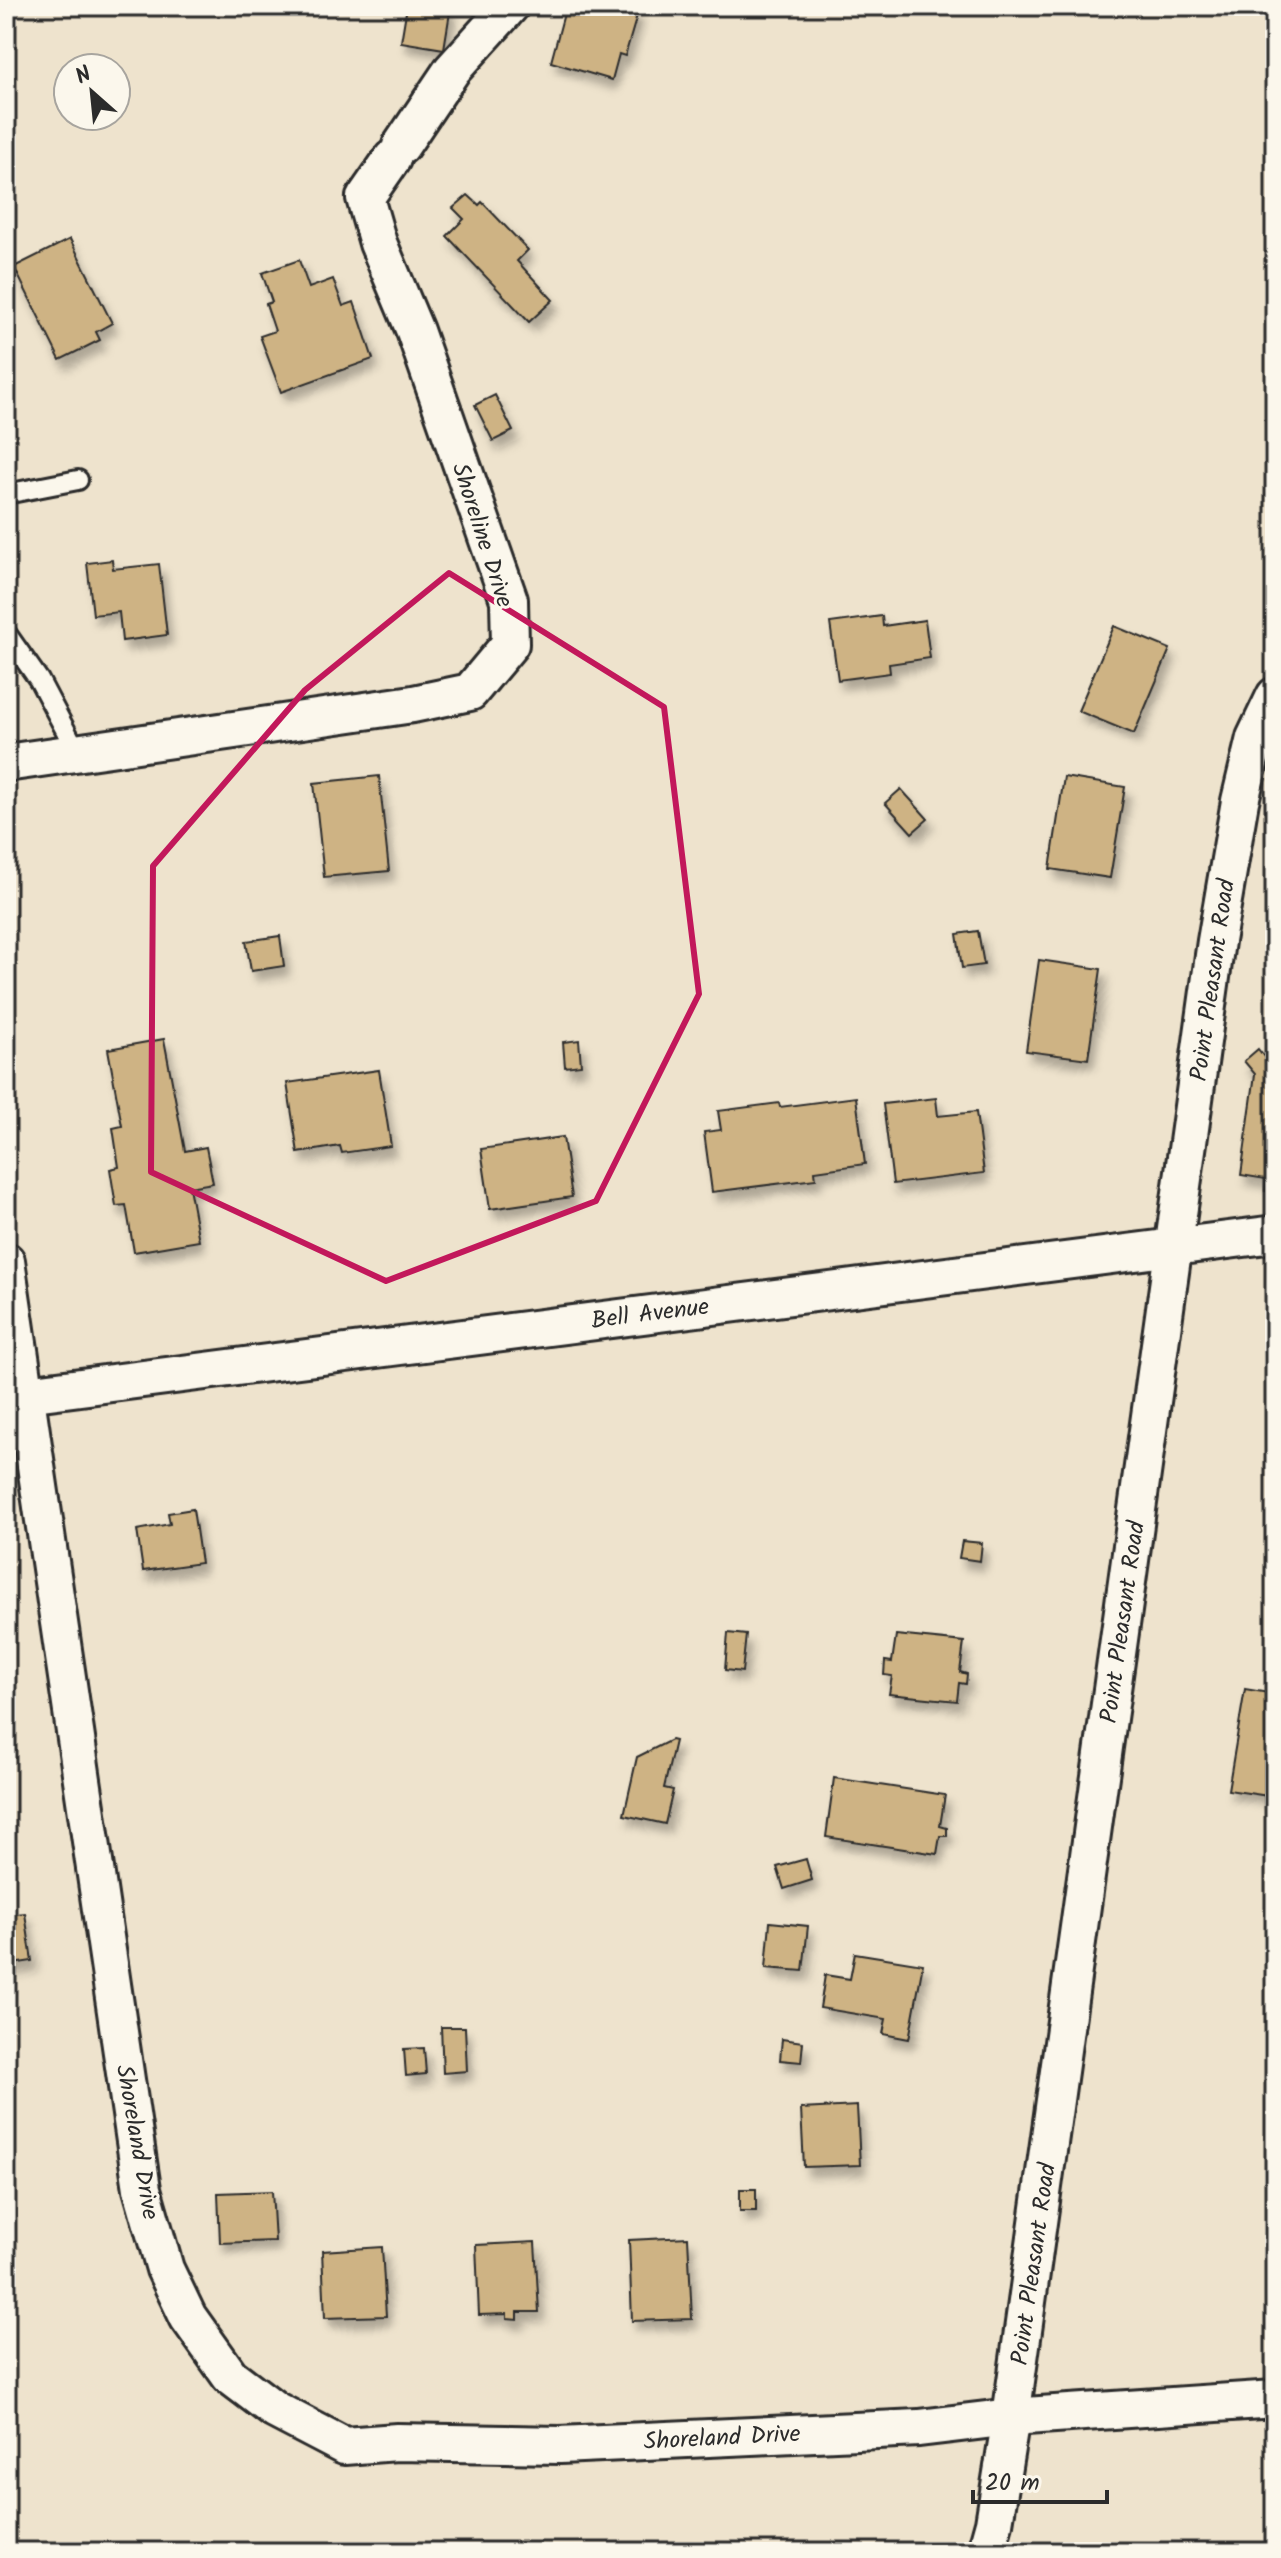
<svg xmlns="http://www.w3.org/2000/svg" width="1281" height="2558" font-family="Kalam,sans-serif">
  <defs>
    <filter id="shadow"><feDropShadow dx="5" dy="9" stdDeviation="4" flood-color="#0004"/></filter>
  </defs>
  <rect width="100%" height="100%" fill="#eee3cd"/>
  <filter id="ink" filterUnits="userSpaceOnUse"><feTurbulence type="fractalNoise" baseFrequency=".0125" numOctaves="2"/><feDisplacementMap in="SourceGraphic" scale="16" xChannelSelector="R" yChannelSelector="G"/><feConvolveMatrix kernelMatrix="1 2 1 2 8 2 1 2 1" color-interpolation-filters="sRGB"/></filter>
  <g filter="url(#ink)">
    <!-- building -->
    <g fill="#ceb384" stroke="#2b2b2b" stroke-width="2" filter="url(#shadow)">
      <path d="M407 6H451L444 49 401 42Z"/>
      <path d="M566 6H616L638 12 625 56 619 54 612 80 551 62Z"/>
      <path d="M468 195 479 205 482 202 528 250 517 261 553 300 529 322 447 236 464 219 453 208Z"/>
      <path d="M70 239 112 323 96 332 100 340 60 360 14 267Z"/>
      <path d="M299 260 309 288 333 279 343 306 354 302 373 359 281 392 260 336 275 331 266 304 272 302 262 273Z"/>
      <path d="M495 395 513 431 493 441 475 405Z"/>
      <path d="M112 560 113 569 159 564 167 635 122 641 119 612 93 615 87 563Z"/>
      <path d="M882 616 883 626 925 620 930 658 889 664 890 673 838 680 830 623Z"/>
      <path d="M1114 626 1170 649 1134 734 1078 711Z"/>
      <path d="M379 776 389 871 324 877 314 783Z"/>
      <path d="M1064 777 1125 787 1110 878 1050 869Z"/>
      <path d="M901 789 928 819 912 833 885 803Z"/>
      <path d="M978 931 984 965 962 968 957 934Z"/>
      <path d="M280 936 284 966 251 971 246 941Z"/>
      <path d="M1039 960 1101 969 1088 1059 1026 1051Z"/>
      <path d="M164 1039 185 1151 206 1147 213 1183 189 1187 199 1241 134 1252 126 1205 116 1206 110 1169 119 1167 113 1128 122 1126 108 1049Z"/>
      <path d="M579 1040 581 1065 565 1067 563 1042Z"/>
      <path d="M1258 1049 1269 1063H1275V1193L1265 1191 1266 1179 1241 1175 1255 1074 1244 1061Z"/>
      <path d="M379 1070 391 1146 342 1153 340 1146 298 1153 287 1083Z"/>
      <path d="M856 1097 865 1164 815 1171 816 1179 712 1192 704 1132 721 1130 718 1111 779 1103 780 1107Z"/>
      <path d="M936 1098 938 1116 976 1112 984 1173 893 1184 883 1104Z"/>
      <path d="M563 1137 572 1197 490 1209 481 1149Z"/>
      <path d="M193 1509 201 1563 143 1571 137 1530 170 1524 168 1513Z"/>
      <path d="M962 1541 982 1543 980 1561 959 1558Z"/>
      <path d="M728 1633 746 1635 742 1672 725 1670Z"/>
      <path d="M896 1635 964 1642 960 1672 967 1674 966 1684 959 1683 957 1701 889 1694 892 1676 884 1675 885 1661 892 1662Z"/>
      <path d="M1245 1689 1275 1694V1797L1228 1790Z"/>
      <path d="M671 1740 675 1741 664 1788 673 1790 665 1824 624 1815 637 1757Z"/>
      <path d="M834 1778 945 1795 940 1826 947 1828V1836H940L937 1854 826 1837Z"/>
      <path d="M806 1859 812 1880 784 1889 777 1867Z"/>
      <path d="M25 1913 32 1961 6 1965V1915Z"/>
      <path d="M770 1922 808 1926 803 1971 766 1968Z"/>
      <path d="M855 1953 923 1964 909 2039 883 2034 886 2019 820 2008 825 1975 850 1979Z"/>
      <path d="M441 2027H465L467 2071 443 2073Z"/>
      <path d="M782 2039 803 2042 801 2062 780 2060Z"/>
      <path d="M424 2048 426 2074 406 2076 404 2049Z"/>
      <path d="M857 2106 860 2165 804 2167 801 2109Z"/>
      <rect x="740" y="2189" width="16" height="22"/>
      <path d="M272 2191 275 2241 220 2243 218 2193Z"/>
      <path d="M688 2237 692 2319 632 2321 629 2240Z"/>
      <path d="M535 2242 539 2312H518V2320L507 2319V2314L479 2315 476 2245Z"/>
      <path d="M382 2247 386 2316 325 2318 322 2251Z"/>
    </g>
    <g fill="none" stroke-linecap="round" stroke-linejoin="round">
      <defs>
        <g id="lane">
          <path d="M6 494 78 480"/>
          <path d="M6 633 39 680 77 752"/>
        </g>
        <g id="street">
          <path d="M401 146 452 70 510 6"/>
          <path d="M6 763 413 704 470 692 510 644 509 600 415 331 378 243 365 198 392 159"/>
          <path d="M6 1261 142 2189 165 2269 188 2317 230 2376 275 2410 344 2446 397 2442 560 2445 919 2428 1011 2417 1275 2399"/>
          <path d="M26 1394 1275 1234"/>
          <path d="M986 2552 994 2523 1011 2417 1216 941 1240 801 1255 738 1275 696"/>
        </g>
      </defs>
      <!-- lane casing -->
      <use href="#lane" stroke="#2b2b2b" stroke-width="24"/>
      <!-- street casing -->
      <use href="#street" stroke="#2b2b2b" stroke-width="42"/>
      <!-- lane -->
      <use href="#lane" stroke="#fbf7ec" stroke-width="18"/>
      <!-- street -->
      <use href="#street" stroke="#fbf7ec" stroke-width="36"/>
    </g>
  </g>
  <!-- marked area -->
  <path fill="none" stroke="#c2185b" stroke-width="6" stroke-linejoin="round" d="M449 573 664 707 699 994 596 1201 386 1281 151 1172 153 866 305 690Z"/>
  <g text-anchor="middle" stroke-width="6" stroke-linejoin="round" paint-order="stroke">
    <!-- street labels -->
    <g font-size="24" fill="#2b2b2b" stroke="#fbf7ec">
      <text transform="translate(483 535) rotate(72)" y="8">Shoreline Drive</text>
      <text transform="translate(1212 980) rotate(-82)" y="8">Point Pleasant Road</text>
      <text transform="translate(650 1313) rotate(-7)" y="8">Bell Avenue</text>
      <text transform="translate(1122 1622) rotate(-82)" y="8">Point Pleasant Road</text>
      <text transform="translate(138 2142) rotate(80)" y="8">Shoreland Drive</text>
      <text transform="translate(1033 2264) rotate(-82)" y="8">Point Pleasant Road</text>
      <text transform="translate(722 2437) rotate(-3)" y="8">Shoreland Drive</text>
    </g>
  </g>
  <!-- margin -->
  <rect width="1281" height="2558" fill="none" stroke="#fbf7ec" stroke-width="32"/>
  <rect x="16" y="16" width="1249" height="2526" fill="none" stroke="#2b2b2b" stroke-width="3" filter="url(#ink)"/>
  <!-- north arrow -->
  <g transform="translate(92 92) rotate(333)"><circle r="38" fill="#fbf7ec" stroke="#a8a59f" stroke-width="2"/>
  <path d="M0-6L14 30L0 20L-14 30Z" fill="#2b2b2b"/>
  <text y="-12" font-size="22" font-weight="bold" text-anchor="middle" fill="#2b2b2b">N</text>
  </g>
  <!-- scale -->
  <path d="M973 2490v12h134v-12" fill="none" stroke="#2b2b2b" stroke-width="4"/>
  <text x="985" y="2490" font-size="24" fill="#2b2b2b" stroke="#fbf7ec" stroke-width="6" paint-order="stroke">20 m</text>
</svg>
